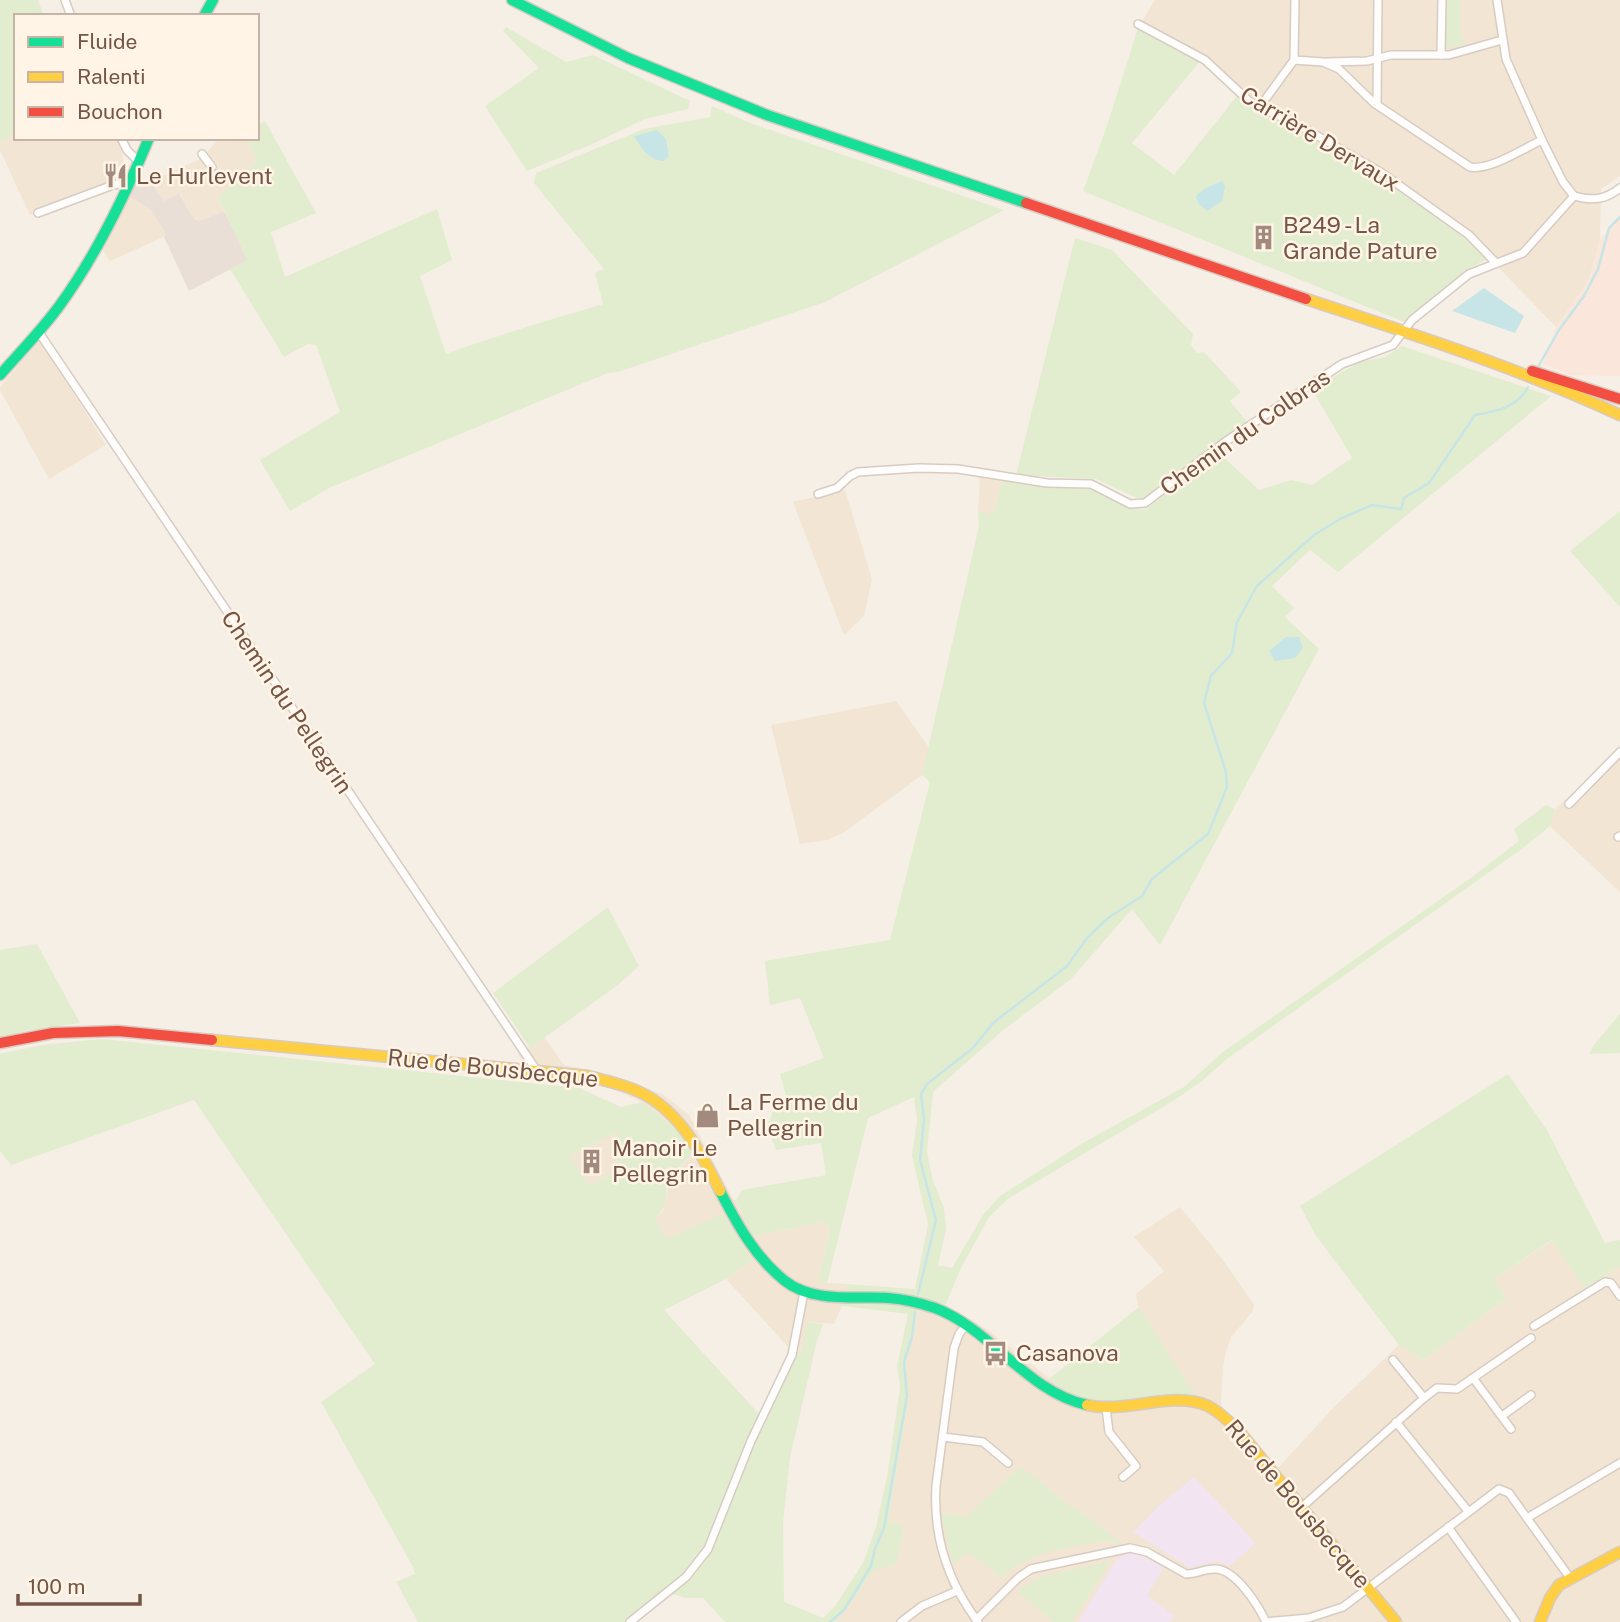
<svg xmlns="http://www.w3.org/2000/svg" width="1620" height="1622" font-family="'Public Sans',sans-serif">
  <rect width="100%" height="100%" fill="#f6efe5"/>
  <!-- residential -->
  <g fill="#f2e5d4">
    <path d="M1155 0H1620V176L1601 189 1600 240 1589 279 1556 327 1502 271 1459 233 1393 185 1289 124 1236 97 1237 92 1206 61 1159 36 1138 28Z"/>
    <path d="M16 134V138H117L122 152 127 178 30 215 0 150V142Z"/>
    <path d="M220 138H246L257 161 218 197 224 211 200 221 194 219 180 193 164 201 150 182 200 159Z"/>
    <path d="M129 196 152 211 166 236 110 261 103 250Z"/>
    <path d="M40 340 106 445 49 479 0 390V387Z"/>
    <path d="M976 467 1004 471 994 515 978 512 980 479 975 475Z"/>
    <path d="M845 490 872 579 864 616 844 635 793 502Z"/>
    <path d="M896 701 930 749 922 775 843 833 827 840 800 844 771 725Z"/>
    <path d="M1620 745V892L1550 826 1555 809 1593 775Z"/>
    <path d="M544 1037 564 1065 612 1075 664 1095 689 1115 733 1199 736 1200 750 1234 755 1236 824 1222 830 1230 818 1282 847 1284 842 1306 834 1324 808 1322 801 1354 790 1349 726 1279 752 1261 686 1231 666 1240 655 1219 663 1211 669 1180 693 1153V1145L673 1126 642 1102 616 1090 583 1082 535 1078 518 1054Z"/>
    <path d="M618 1131 614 1153 619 1168 590 1187 570 1156Z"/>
    <path d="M1180 1207 1223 1260 1254 1305 1253 1311 1231 1337 1226 1352 1223 1367 1221 1405 1277 1469 1334 1407 1399 1345 1424 1360 1507 1298 1494 1279 1553 1240 1584 1288 1620 1267V1622H834L846 1610 873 1571 888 1521 909 1397 906 1362 914 1335 921 1299 945 1306 988 1330 1068 1393 1194 1395 1139 1307 1136 1294 1164 1271 1134 1237Z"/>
  </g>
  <!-- commercial -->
  <path fill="#fae6da" d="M1620 218V376L1570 375 1543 364 1556 327 1589 279 1600 240Z"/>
  <!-- industrial -->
  <path fill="#e9dfd7" d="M150 182 164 201 179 193 194 219 200 221 224 211 248 260 189 291 164 237 166 235 152 211 129 196 135 184Z"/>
  <!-- education -->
  <g fill="#f2e4f0">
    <path d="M1194 1477 1256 1543 1230 1566 1216 1561 1190 1568 1133 1532 1162 1503Z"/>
    <path d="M1128 1553H1137L1164 1568 1147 1596 1175 1616 1169 1622H1078L1116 1560Z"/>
  </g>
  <!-- green -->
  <g fill="#e2edcf" fill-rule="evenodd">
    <path d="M0 0H38L44 16H16V134L0 142Z"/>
    <path d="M1447 0H1460V32L1464 46 1446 47Z"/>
    <path d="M506 27 566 62 593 55 690 101 688 109 645 119 588 146 527 171 485 106 539 68 503 31Z"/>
    <path d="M1138 28 1159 36 1201 60 1132 143 1174 175 1236 97C1325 142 1415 192 1488 259L1466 270 1404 322 1083 191 1107 126Z"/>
    <path d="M712 106 750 123 1004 210 825 302 618 372 608 373 329 488 290 511 260 460 340 412 316 345 308 344 284 357 230 269 247 260 218 197 257 161 246 138H257V125L265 121 316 213 271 232 285 277 437 209 452 260 420 276 446 354C498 335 550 320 603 304L595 273 604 269 534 183 536 173 644 129 710 117Z"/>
    <path d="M1075 238 1112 250 1193 334 1191 345 1197 353 1204 352 1241 392 1230 401 1247 422 1151 495 1139 499 1096 479 1016 475Z"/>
    <path d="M1402 346 1551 396 1338 572 1310 550 1272 586 1294 608 1285 617 1319 649 1160 945 1132 909 1071 979 1001 1032 933 1092 927 1151 932 1178 944 1208 946 1229 938 1265 952 1268 983 1215 1000 1196 1083 1143 1184 1087 1223 1052 1472 877 1519 841 1514 829 1546 805 1555 809 1550 826 1523 848 1228 1058 1202 1081 1173 1101 1009 1198 989 1217 960 1270 945 1306 920 1299 914 1335 906 1362 909 1397 888 1521 904 1525 896 1564 873 1571 846 1610 834 1622H725L703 1598H685L673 1594 637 1622H418L396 1582 415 1574 413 1567 321 1402 375 1364 194 1100 11 1165 0 1151V1054L41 1045 102 1039 579 1088 621 1107 642 1102 673 1126 693 1146V1153C686 1161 676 1169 670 1178 661 1193 673 1201 655 1219L666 1239 723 1214 752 1261 726 1279 664 1310 759 1414 765 1417 796 1352 801 1354 807 1322 823 1324 817 1341 790 1457 783 1522 784 1602 823 1618 835 1606 863 1563 876 1527 888 1472 900 1387 897 1366 908 1314 842 1306 847 1284 915 1289 928 1224 912 1156 917 1120 914 1097 868 1118 827 1283 818 1282 830 1230 824 1222 755 1236 750 1234 736 1200 742 1190 826 1175 821 1143 776 1150 767 1126 775 1107 788 1103 780 1074 824 1058 800 998 770 1005 765 961 890 940 930 782 922 775 979 526 978 512 994 514 1002 480 1047 486 1081 487 1102 492 1132 508 1145 510 1218 452 1259 490 1291 480 1312 485 1352 458 1312 389 1360 362 1385 357ZM617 1132 614 1153 619 1168 590 1186 570 1156Z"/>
    <path d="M1620 511V607L1570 551Z"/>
    <path d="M608 907 639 966 618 985 530 1048 493 993Z"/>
    <path d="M37 944 80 1023 25 1031 0 1038V950Z"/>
    <path d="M1620 1014V1053L1589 1054 1594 1045Z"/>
    <path d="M1508 1074 1547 1130 1605 1243 1620 1240V1267L1584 1288 1552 1240 1494 1279 1507 1298 1424 1360 1399 1345 1316 1236 1300 1206Z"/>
    <path d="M1139 1307 1195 1395C1158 1398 1100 1411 1067 1393 1061 1389 1055 1383 1049 1379Z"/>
    <path d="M1020 1467 1034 1476 1072 1508 1075 1507 1123 1544H1118L1110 1540C1070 1547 1033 1550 1001 1577L968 1552 953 1565 941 1513 966 1517Z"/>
    <path d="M1110 1561 1072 1622H1054L1017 1591 1040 1577Z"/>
  </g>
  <!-- water -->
  <g fill="#c7e5e6">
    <path d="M657 130 666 139 669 156 664 161C648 160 642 149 634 136Z"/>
    <path d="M1222 181 1225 186 1222 201 1207 211 1198 203 1196 196 1205 188Z"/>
    <path d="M1484 288 1524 316 1515 333 1452 311Z"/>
    <path d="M1286 637H1299L1303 648 1295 658 1275 661 1269 651Z"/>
  </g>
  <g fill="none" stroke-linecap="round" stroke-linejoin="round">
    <!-- stream -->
    <g stroke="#c7e5e6" stroke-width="2.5">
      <path d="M1538 367 1559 330 1584 296 1598 269 1609 228 1620 217"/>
      <path d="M918 1294 936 1220 920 1160 924 1119 921 1094 927 1084 973 1048 993 1023 1067 966 1087 938 1108 918 1142 896 1152 879 1208 834 1227 787 1226 772 1204 703 1211 676 1232 653 1237 622 1257 586 1314 535 1340 519 1372 505 1401 509 1404 498 1429 483 1475 415C1496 411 1517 408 1528 387"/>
      <path d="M830 1622 844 1610 871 1566 875 1549 884 1528 907 1396 904 1362 912 1337 915 1312"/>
    </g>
    <defs>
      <g id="street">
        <path d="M65 0 71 16"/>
        <path d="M1295 0 1294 60 1323 62 1339 69 1374 103 1470 167C1490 171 1524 148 1542 140"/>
        <path d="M1497 0 1506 59 1542 140 1563 182 1574 196"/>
        <path d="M1138 24 1205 60 1250 102 1302 127 1382 173 1469 235 1496 263"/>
        <path d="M1441 55 1442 0"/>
        <path d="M1327 62 1367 61 1391 55H1449L1502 40"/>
        <path d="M1267 97 1294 60"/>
        <path d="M1377 105 1378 0"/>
        <path d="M121 138 127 150 139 162"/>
        <path d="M202 154 212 167"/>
        <path d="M38 213 113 185 130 182"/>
        <path d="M38 331 537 1071"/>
        <path d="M818 494 837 488 850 476 858 472 919 468 958 469 1047 483 1091 484 1130 504 1145 503 1225 442 1342 364 1393 345 1412 320 1469 274 1523 253 1574 196C1592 201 1605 200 1620 188"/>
        <path d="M1569 804 1620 752"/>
        <path d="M1618 837 1620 836"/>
        <path d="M967 1324 959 1334 954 1348 936 1486C933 1536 948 1582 978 1622"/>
        <path d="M1534 1326 1605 1282 1611 1283 1620 1296"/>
        <path d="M1473 1378 1511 1429"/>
        <path d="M1424 1398 1437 1388 1457 1389 1531 1338"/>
        <path d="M1106 1408 1109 1432 1136 1466 1123 1477"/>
        <path d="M1502 1416 1531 1395"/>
        <path d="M1396 1422 1468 1511"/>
        <path d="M943 1437 983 1442 1008 1463"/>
        <path d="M1302 1507 1424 1398 1393 1360"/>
        <path d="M1527 1518 1620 1463"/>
        <path d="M1448 1527 1516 1622"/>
        <path d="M976 1620 1018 1578 1031 1569 1130 1548 1147 1552 1186 1574C1196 1574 1204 1569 1214 1569 1235 1568 1258 1605 1266 1622"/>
        <path d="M630 1622 686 1577 708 1549 751 1441 792 1355 804 1292"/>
        <path d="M901 1622 922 1606 957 1591"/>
        <path d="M1266 1622 1309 1618 1343 1607 1499 1489 1509 1493 1570 1578"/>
      </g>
      <g id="fast">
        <path d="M512 0 628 58 767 115 1026 203"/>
        <path d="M204 16 213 0"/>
        <path d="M0 375C20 352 42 330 60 305 97 254 125 196 149 138"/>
        <path d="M720 1191C737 1224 755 1257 785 1281 813 1303 855 1296 888 1298 904 1299 920 1303 935 1308 991 1329 1027 1392 1087 1405"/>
      </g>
      <g id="slow">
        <path d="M1306 299C1412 334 1519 368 1620 415"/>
        <path d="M212 1040 588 1076C602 1080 616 1083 630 1088 676 1104 700 1150 720 1191"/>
        <path d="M1087 1405C1126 1414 1172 1390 1208 1406 1220 1412 1228 1421 1238 1430L1396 1622"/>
        <path d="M1540 1622 1550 1598 1559 1585 1620 1552"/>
      </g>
      <g id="jam">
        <path d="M1026 203 1306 299"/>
        <path d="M1532 371 1620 399"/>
        <path d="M0 1043 53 1033 118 1031 212 1040"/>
      </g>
    </defs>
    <!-- street casing -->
    <use href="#street" stroke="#d7ccc3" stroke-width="10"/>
    <!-- fast casing -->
    <use href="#fast" stroke="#d7cbc2" stroke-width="13"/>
    <!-- slow casing -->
    <use href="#slow" stroke="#d7cbc2" stroke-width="13"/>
    <!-- jam casing -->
    <use href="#jam" stroke="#d7cbc2" stroke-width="13"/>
    <!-- street -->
    <use href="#street" stroke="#fefdfb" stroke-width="7"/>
    <!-- fast -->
    <use href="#fast" stroke="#16e098" stroke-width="10"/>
    <!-- slow -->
    <use href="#slow" stroke="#ffcf43" stroke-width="10"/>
    <!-- jam -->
    <use href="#jam" stroke="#f24e42" stroke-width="10"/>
  </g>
  <!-- icons -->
  <defs>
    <symbol id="restaurant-bare" viewBox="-9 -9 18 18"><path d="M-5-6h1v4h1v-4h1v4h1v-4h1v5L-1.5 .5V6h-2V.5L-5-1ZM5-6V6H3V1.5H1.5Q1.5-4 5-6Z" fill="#a28b7e" stroke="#fff4e6" stroke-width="2.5" paint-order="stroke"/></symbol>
    <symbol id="building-bare" viewBox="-9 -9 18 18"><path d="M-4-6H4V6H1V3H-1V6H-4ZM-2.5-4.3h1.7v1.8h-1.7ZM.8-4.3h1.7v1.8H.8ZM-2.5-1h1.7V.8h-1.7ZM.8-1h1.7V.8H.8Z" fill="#a28b7e" stroke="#fff4e6" stroke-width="2.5" paint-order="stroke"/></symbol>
    <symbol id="shop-bare" viewBox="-9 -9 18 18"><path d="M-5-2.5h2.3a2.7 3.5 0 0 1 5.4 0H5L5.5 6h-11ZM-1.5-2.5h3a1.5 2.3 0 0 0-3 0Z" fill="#a28b7e" stroke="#fff4e6" stroke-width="2.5" paint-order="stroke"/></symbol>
    <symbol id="bus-bare" viewBox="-9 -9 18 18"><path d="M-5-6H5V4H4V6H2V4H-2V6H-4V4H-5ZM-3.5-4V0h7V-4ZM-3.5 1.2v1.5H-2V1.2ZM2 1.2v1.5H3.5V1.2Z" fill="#a28b7e" stroke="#fff4e6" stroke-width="2.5" paint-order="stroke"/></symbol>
  </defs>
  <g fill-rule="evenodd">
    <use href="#restaurant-bare" x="98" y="158" width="35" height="35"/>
    <use href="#building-bare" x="1246" y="220" width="35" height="35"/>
    <use href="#shop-bare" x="690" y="1098" width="35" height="35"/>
    <use href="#building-bare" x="574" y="1144" width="35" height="35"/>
    <use href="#bus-bare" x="978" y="1336" width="35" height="35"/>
  </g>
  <g text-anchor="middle" stroke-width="5" stroke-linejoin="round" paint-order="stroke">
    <!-- street labels -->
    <g font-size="23" fill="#745546" stroke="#fff4e6">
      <text transform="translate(1320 139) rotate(31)" y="8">Carrière Dervaux</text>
      <text transform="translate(1245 432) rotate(-35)" y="8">Chemin du Colbras</text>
      <text transform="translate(287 702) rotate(56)" y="8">Chemin du Pellegrin</text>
      <text transform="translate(493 1068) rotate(6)" y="8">Rue de Bousbecque</text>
      <text transform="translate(1298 1504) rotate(50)" y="8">Rue de Bousbecque</text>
    </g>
    <!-- poi labels -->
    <g font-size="23" fill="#745546" stroke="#fff4e6" text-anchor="start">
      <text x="136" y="184">Le Hurlevent</text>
      <text x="1283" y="233">B249 - La<tspan x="1283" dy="26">Grande Pature</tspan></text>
      <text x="727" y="1110">La Ferme du<tspan x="727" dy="26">Pellegrin</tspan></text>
      <text x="612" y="1156">Manoir Le<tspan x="612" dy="26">Pellegrin</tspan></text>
      <text x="1016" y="1361">Casanova</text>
    </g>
  </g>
  <!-- legend -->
  <rect x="14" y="14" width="245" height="126" fill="#fff4e6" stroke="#c7b4a6" stroke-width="2"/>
  <rect x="28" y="37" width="35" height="10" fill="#16e098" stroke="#c7b4a6" stroke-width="2"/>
  <text x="77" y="49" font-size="21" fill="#745546">Fluide</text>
  <rect x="28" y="72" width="35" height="10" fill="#ffcf43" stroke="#c7b4a6" stroke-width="2"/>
  <text x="77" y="84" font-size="21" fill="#745546">Ralenti</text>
  <rect x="28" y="107" width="35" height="10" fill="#f24e42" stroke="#c7b4a6" stroke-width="2"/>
  <text x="77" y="119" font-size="21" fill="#745546">Bouchon</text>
  <!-- scale -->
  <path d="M18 1594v10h122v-10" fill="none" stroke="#745546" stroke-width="3.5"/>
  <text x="28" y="1594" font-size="21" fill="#745546" stroke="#fff4e6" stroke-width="5" paint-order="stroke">100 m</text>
</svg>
